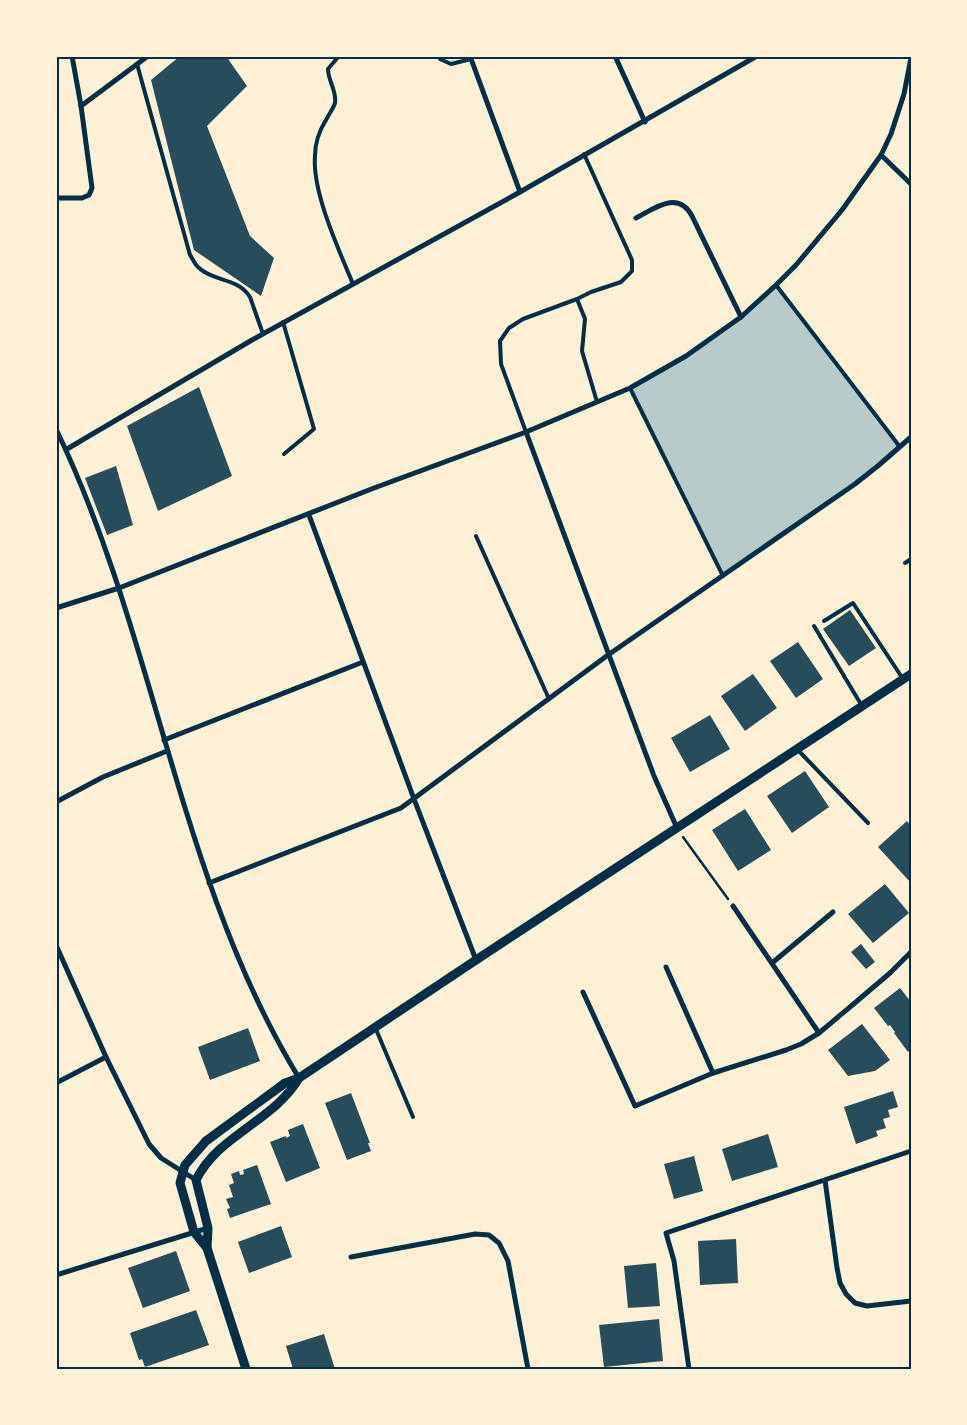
<svg xmlns="http://www.w3.org/2000/svg" width="967" height="1425" font-family="'Space Grotesk',sans-serif">
  <rect width="100%" height="100%" fill="#fdf0d5"/>
  <!-- green -->
  <path fill="#b9caca" d="M776 285 900 447 879 465 723 576 630 389 651 377 741 317Z"/>
  <!-- building -->
  <g fill="#264d5e">
    <path d="M180 56H226L247 86 207 126 250 236 274 258 261 296 194 250 151 80Z"/>
    <path d="M199 387 232 476 158 511 127 426Z"/>
    <path d="M116 466 133 525 107 535 85 478Z"/>
    <path d="M850 610 876 648 849 666 823 629Z"/>
    <path d="M798 642 823 679 796 698 770 661Z"/>
    <path d="M753 674 777 708 745 731 721 696Z"/>
    <path d="M710 715 730 749 690 772 671 738Z"/>
    <path d="M805 771 829 807 792 833 767 796Z"/>
    <path d="M745 809 771 850 738 871 712 830Z"/>
    <path d="M907 821 911 826V883L878 847Z"/>
    <path d="M885 884 909 913 873 943 848 914Z"/>
    <path d="M861 944 875 962 866 969 851 952Z"/>
    <path d="M900 988 911 1002V1049L908 1052 894 1033 895 1032 890 1025 888 1026 874 1008Z"/>
    <path d="M862 1024 890 1060 875 1071 848 1076 828 1050Z"/>
    <path d="M248 1028 260 1061 210 1080 198 1047Z"/>
    <path d="M893 1091 898 1107 888 1110 890 1117 883 1119 886 1128 876 1131 878 1136 856 1144 844 1107Z"/>
    <path d="M351 1093 370 1143H368L371 1151 347 1160 325 1103Z"/>
    <path d="M303 1124 320 1168 286 1182 270 1142 286 1136V1138L290 1136 288 1130Z"/>
    <path d="M768 1134 778 1167 732 1181 722 1149Z"/>
    <path d="M694 1156 703 1191 674 1199 664 1164Z"/>
    <path d="M257 1165 271 1204 230 1218 227 1209 230 1208 226 1199 233 1197 229 1185 234 1183 231 1174 239 1171 240 1175 244 1174 243 1170Z"/>
    <path d="M281 1226 292 1257 249 1273 238 1242Z"/>
    <path d="M736 1239 738 1283 700 1285 698 1241Z"/>
    <path d="M176 1251 190 1291 143 1308 128 1268Z"/>
    <path d="M656 1263 660 1306 628 1308 624 1266Z"/>
    <path d="M196 1310 209 1345 145 1367 142 1359 139 1360 130 1333Z"/>
    <path d="M659 1319 663 1361 604 1367 599 1325Z"/>
    <path d="M324 1334 335 1369H293L286 1346Z"/>
  </g>
  <g fill="none" stroke-linecap="round" stroke-linejoin="round">
    <!-- path -->
    <path stroke="#003049" stroke-width="2.5" d="M683 837 728 899"/>
    <!-- service -->
    <g stroke="#003049" stroke-width="4">
      <path d="M339 56 328 69C328 81 337 91 335 103 333 109 329 114 326 120 319 131 315 143 315 156 312 192 339 250 353 284"/>
      <path d="M438 56 440 59 451 64 471 59"/>
      <path d="M137 64 190 255C193 259 195 265 199 268 214 282 237 277 250 297L263 334"/>
      <path d="M776 285 900 447"/>
      <path d="M577 299 585 319 582 351 597 402"/>
      <path d="M283 322 314 429 284 454"/>
      <path d="M630 388 723 576"/>
      <path d="M526 432 501 364 500 341 509 328 523 319 577 299 591 292 621 282 632 271V260L584 154"/>
      <path d="M476 536 549 699"/>
      <path d="M905 563 911 559"/>
      <path d="M824 621 853 603 903 679"/>
      <path d="M814 626 862 706"/>
      <path d="M797 749 868 823"/>
      <path d="M375 1027 413 1117"/>
    </g>
    <!-- minor -->
    <g stroke="#003049" stroke-width="5">
      <path d="M470 56 520 192"/>
      <path d="M615 56 645 122"/>
      <path d="M81 106 148 56"/>
      <path d="M881 155 911 184"/>
      <path d="M56 198H82L89 195 92 188 81 106 72 56"/>
      <path d="M636 218C655 208 678 190 692 216L741 317"/>
      <path d="M56 429C157 638 177 878 299 1078"/>
      <path d="M526 432 654 776 677 828"/>
      <path d="M67 449 252 340 520 192 757 56"/>
      <path d="M309 515 414 799 476 960"/>
      <path d="M56 608 119 588 374 488 526 432 630 388 686 356 741 317 776 285 796 265 842 210 881 155 891 134 904 94 911 58"/>
      <path d="M164 740 363 662"/>
      <path d="M56 802 103 777 167 751"/>
      <path d="M209 883 401 808 608 655 855 484 879 465 911 437"/>
      <path d="M733 906 819 1033"/>
      <path d="M56 945 106 1057 149 1144 161 1158 196 1180"/>
      <path d="M772 963 833 912"/>
      <path d="M666 967 713 1073"/>
      <path d="M583 992 635 1106 713 1073 786 1050 801 1044 819 1033 850 1007 890 973 911 952"/>
      <path d="M56 1083 106 1057"/>
      <path d="M825 1180 837 1268 840 1283 846 1294 855 1303 867 1306 911 1301"/>
      <path d="M351 1257 475 1234 489 1235 499 1243 508 1261 528 1369"/>
      <path d="M56 1275 208 1228"/>
      <path d="M689 1369 674 1261 666 1233 911 1151"/>
    </g>
    <!-- tertiary -->
    <g stroke="#003049" stroke-width="9">
      <path d="M207 1248 194 1232 180 1183 185 1165 206 1141 285 1083 299 1078 476 960 911 674"/>
      <path d="M246 1369 207 1248 208 1228 196 1180C218 1135 274 1121 299 1078"/>
    </g>
  </g>
  <!-- border -->
  <rect width="967" height="1425" fill="none" stroke="#fdf0d5" stroke-width="115"/>
  <rect x="58" y="58" width="852" height="1310" fill="none" stroke="#003049" stroke-width="2"/>
</svg>
